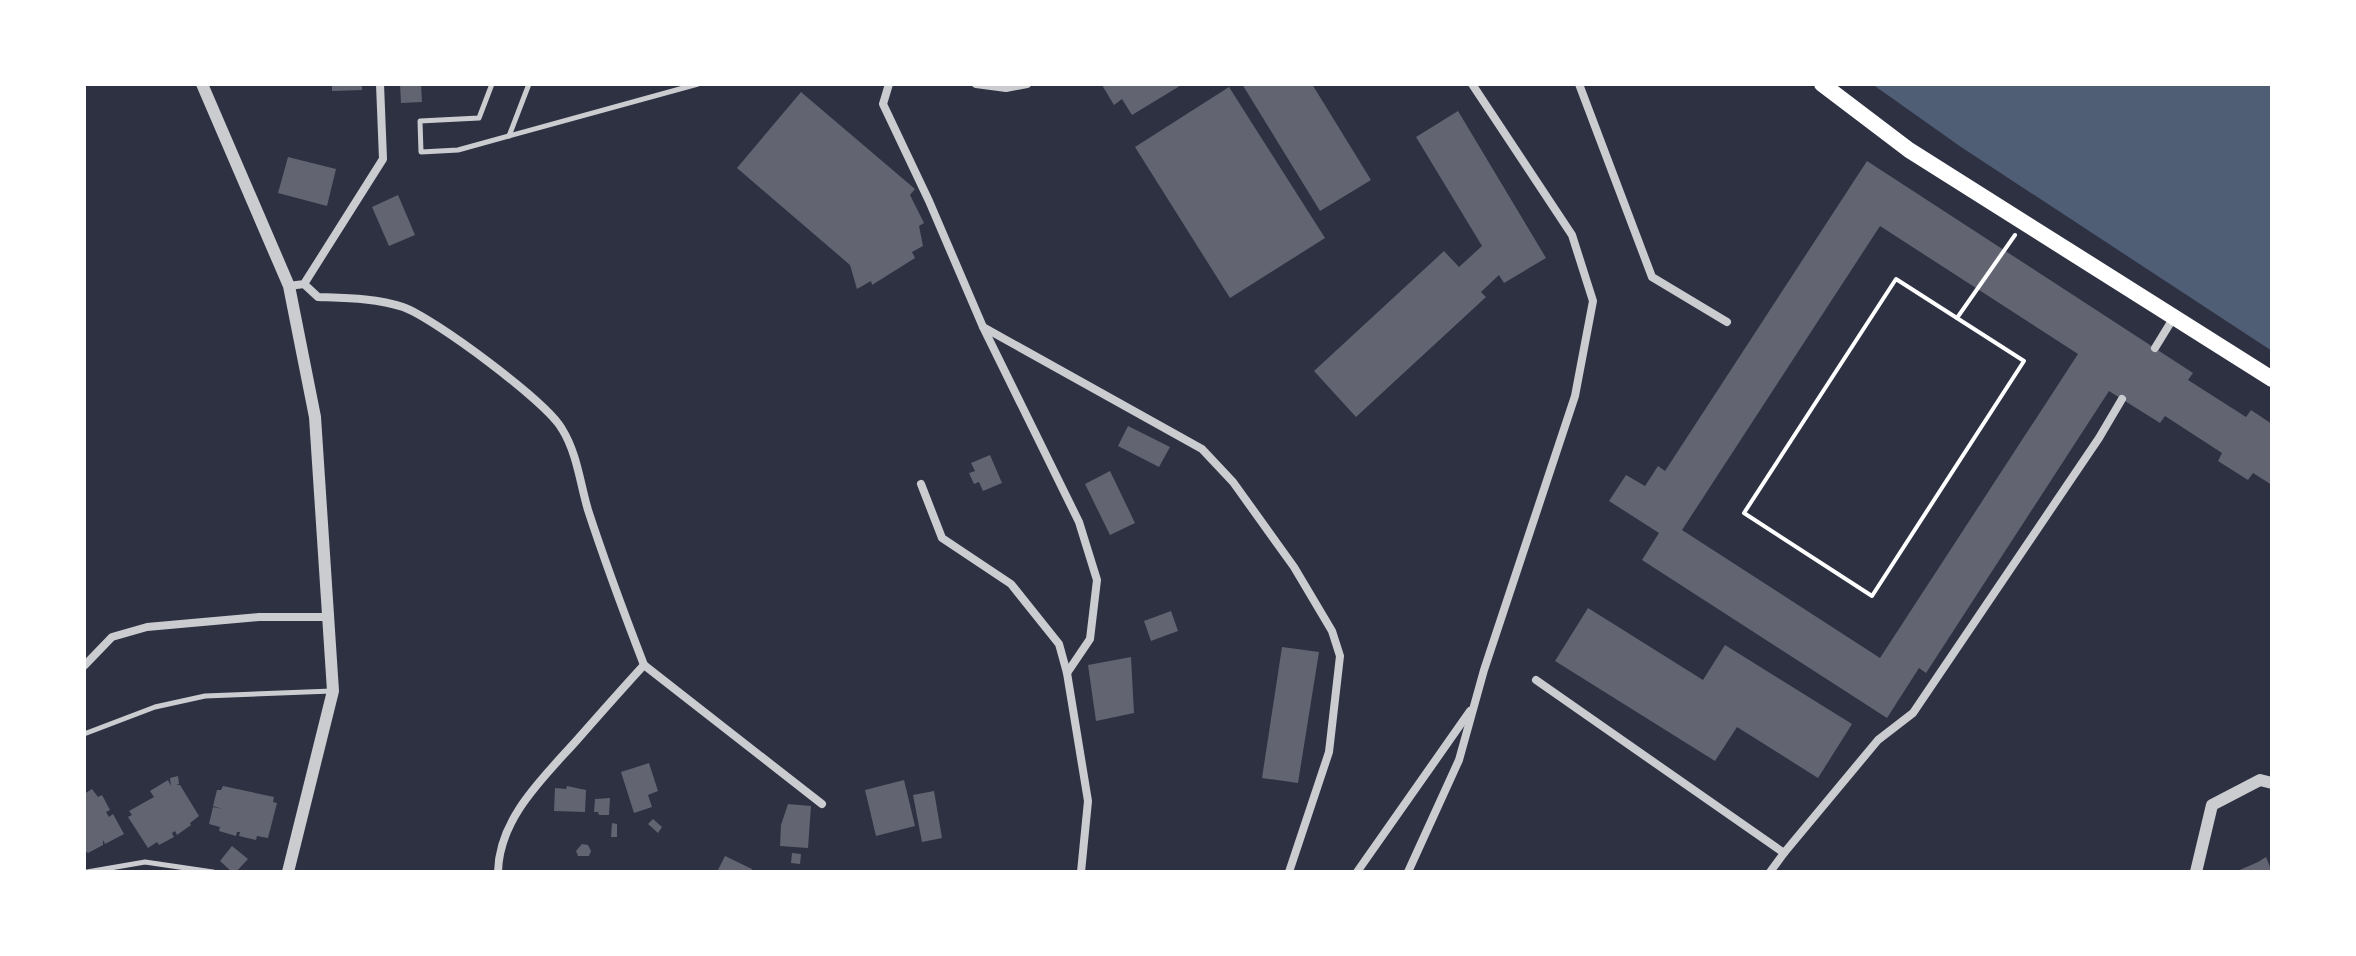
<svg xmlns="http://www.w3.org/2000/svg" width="2356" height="956" font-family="Roboto,sans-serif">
  <rect width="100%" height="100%" fill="#2d3142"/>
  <!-- water -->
  <path fill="#4f5d75" d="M1872 84H2272V351L1961 147Z"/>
  <!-- building -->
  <g fill="#626471" fill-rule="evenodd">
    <path d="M332 84H362V90L332 91Z"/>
    <path d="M400 84H421L422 102 401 103Z"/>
    <path d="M1104 84H1183L1132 115 1122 99 1114 105 1102 85Z"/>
    <path d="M1242 84H1312L1371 180 1320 211Z"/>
    <path d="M1229 87 1325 238 1230 298 1135 147Z"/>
    <path d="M801 92 915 189 910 195 924 223 919 226 923 246 912 252 915 258 872 285 871 281 857 289 850 265 737 168Z"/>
    <path d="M1458 111 1546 258 1504 283 1499 275 1481 292 1486 297 1356 417 1314 371 1444 251 1459 267 1482 246 1416 137Z"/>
    <path d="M288 157 336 169 327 206 278 193Z"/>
    <path d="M1867 161 2193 373 2188 380 2246 417 2251 410 2272 424V485L2253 473 2248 480 2218 461 2222 453 2165 416 2160 423 2109 391 1926 673 1919 668 1887 718 1642 560 1659 533 1609 501 1626 475 1645 486 1658 466 1665 471ZM1880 226 2078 354 1880 658 1682 530Z"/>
    <path d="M398 195 415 235 389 246 372 207Z"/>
    <path d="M1128 426 1170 447 1159 467 1118 446Z"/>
    <path d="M990 455 1002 483 983 491 979 482 974 484 969 473 975 471 971 463Z"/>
    <path d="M1110 471 1135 523 1110 535 1085 484Z"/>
    <path d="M1588 608 1703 680 1725 645 1852 724 1818 778 1737 727 1715 761 1555 661Z"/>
    <path d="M1171 611 1178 631 1151 641 1144 621Z"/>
    <path d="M1282 647 1319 652 1298 783 1262 778Z"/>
    <path d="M1131 657 1134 713 1096 721 1088 665Z"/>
    <path d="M649 763 658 791 648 795 652 807 634 813 621 772Z"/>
    <path d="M178 776 179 784 176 785H180L199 816 190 823 191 825 177 835 175 831 172 833 174 837 159 845 157 842 148 848 128 817 132 815 129 811 154 797 150 791 168 780 171 786 170 778Z"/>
    <path d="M904 780 915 826 876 836 865 790Z"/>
    <path d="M223 786 274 797 273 802 277 803 268 838 257 836 256 840 239 836 240 832H237L236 836 219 831 220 827 209 824 213 807 222 809 213 806 217 790H221Z"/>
    <path d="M567 786 586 790 585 812 554 811 555 788 566 789Z"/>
    <path d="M92 789 98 797 102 795 110 810 106 812 109 817 113 814 124 834 105 844 103 840V845L88 853 84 850V794Z"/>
    <path d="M934 791 942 838 922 842 913 795Z"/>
    <path d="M610 798 609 815H599L598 812H594L595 799Z"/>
    <path d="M788 804 811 806 808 848 780 846 781 825Z"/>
    <path d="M653 819 662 827 658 833 648 824Z"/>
    <path d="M612 823 617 824V837H611Z"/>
    <path d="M582 844 588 845 591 851 589 856H578L576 851Z"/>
    <path d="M232 846 248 859 236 872H232L220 861Z"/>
    <path d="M792 853 801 854 800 864 791 863Z"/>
    <path d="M725 856 752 869 751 872H717Z"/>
    <path d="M2266 857 2272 872H2235L2258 862Z"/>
  </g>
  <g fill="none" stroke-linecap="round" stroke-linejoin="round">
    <!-- path -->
    <g stroke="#fff" stroke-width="4">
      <path d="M1896 279 2024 361 1872 596 1744 513Z"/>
      <path d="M1957 318 2015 235"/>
    </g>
    <!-- service -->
    <g stroke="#caccd0" stroke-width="5">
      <path d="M492 84 479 118 420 121 421 152 458 150 698 84"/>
      <path d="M509 136 529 84"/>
      <path d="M84 734 155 707 205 696 332 691"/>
      <path d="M87 872 145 862 213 872"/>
    </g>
    <!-- minor -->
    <g stroke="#caccd0" stroke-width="8">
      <path d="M889 84 883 104 929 201 983 327 1202 449 1233 482 1294 567 1332 631 1340 656 1329 752 1289 872"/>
      <path d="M976 84 1006 88 1027 84"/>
      <path d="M1579 84 1652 277 1727 322"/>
      <path d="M304 284 318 297C346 298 376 298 403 307 434 318 547 402 562 429 577 453 580 483 588 510 605 562 624 613 644 665 621 690 599 715 577 740 544 777 499 818 498 872"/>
      <path d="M289 286 304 284 383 159 380 84"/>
      <path d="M983 327 1079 522 1097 580 1090 639 1067 673"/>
      <path d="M2155 348 2174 317"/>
      <path d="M921 484 942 538 1011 584 1059 644 1067 673 1088 801 1081 872"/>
      <path d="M644 665 822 804"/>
      <path d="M84 666 112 637 147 627 259 617H328"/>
      <path d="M1536 680 1784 853 1770 872"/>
      <path d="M1784 853 1878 740 1913 713 2099 438 2122 399"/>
      <path d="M1357 872 1470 711"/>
      <path d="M1408 872 1459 760 1484 670 1575 396 1593 301 1572 235 1472 84"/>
    </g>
    <!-- tertiary -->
    <g stroke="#caccd0" stroke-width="12">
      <path d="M202 84 289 286 315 417 333 691 288 872"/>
      <path d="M2196 872 2212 805 2260 780 2272 783"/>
    </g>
    <!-- primary -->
    <path stroke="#fff" stroke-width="16" d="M1822 84 1909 150 2272 379"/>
  </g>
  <!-- border -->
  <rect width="2356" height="956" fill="none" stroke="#ffffff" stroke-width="172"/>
</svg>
